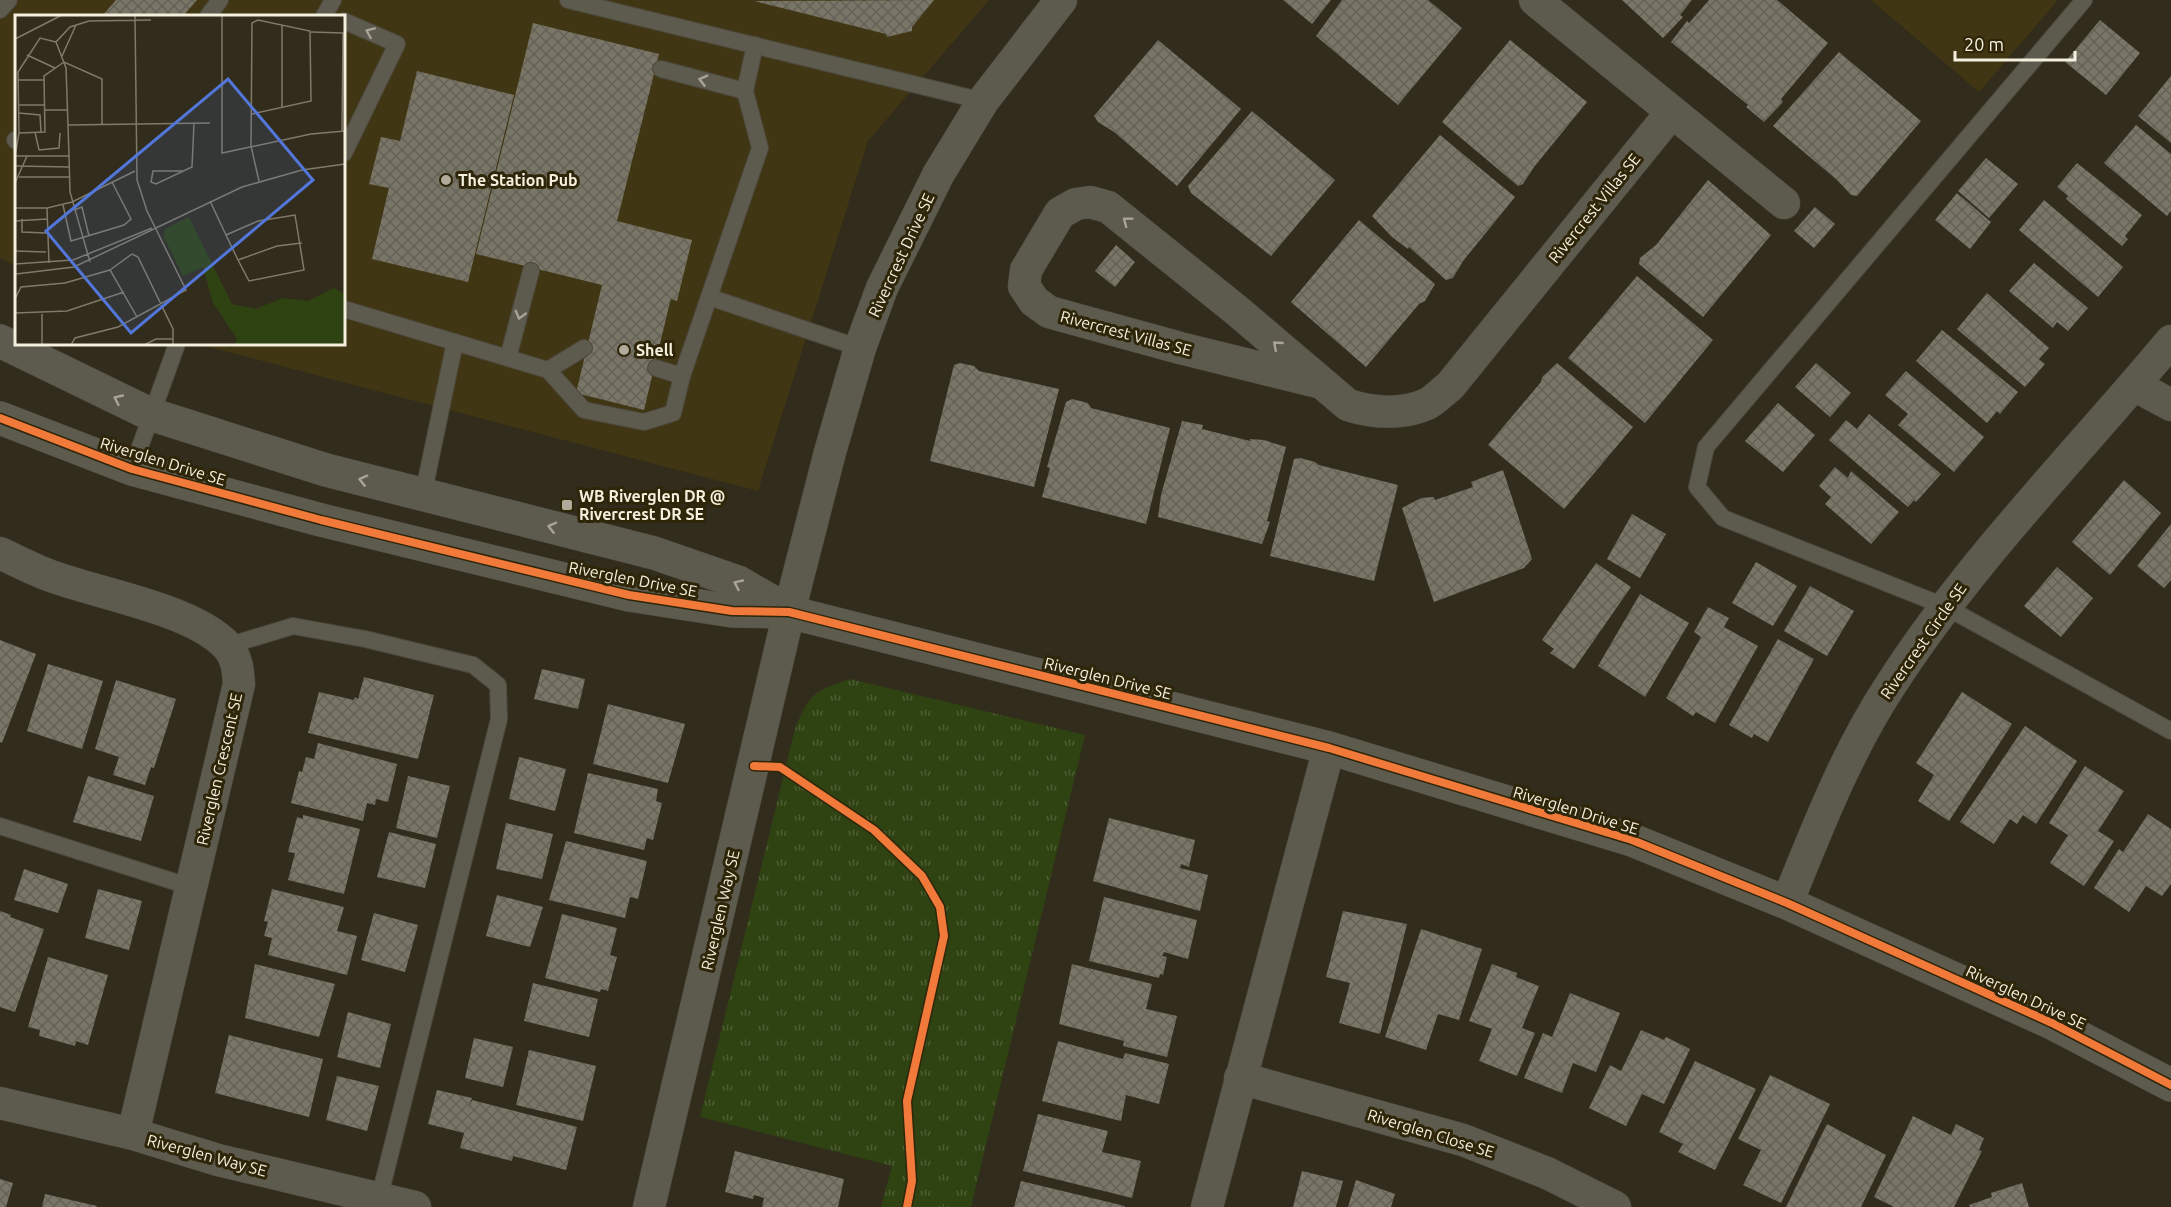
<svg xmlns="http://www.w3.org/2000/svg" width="2171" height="1207" font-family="Ubuntu,sans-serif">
  <defs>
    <pattern id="grass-tufts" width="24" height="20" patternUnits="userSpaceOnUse" patternTransform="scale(1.5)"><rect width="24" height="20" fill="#2f4212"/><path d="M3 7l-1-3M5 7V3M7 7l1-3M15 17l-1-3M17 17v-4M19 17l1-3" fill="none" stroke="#4e5e34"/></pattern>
    <pattern id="building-cross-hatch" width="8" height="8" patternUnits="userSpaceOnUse" patternTransform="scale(1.5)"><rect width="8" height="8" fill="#7a7667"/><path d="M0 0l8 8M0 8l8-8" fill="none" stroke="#646157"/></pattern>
  </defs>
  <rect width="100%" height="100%" fill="#312c1b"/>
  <!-- built -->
  <g fill="#413613">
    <path d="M0 0H989L868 141 758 491 198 344H344V16H16V266L0 258Z"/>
    <path d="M1871 0H2058L1979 92Z"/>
  </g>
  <!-- grass -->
  <path fill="url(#grass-tufts)" d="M850 679 1085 735 971 1207H881L892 1166 700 1117 795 729C809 694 814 691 850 679Z"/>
  <!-- building -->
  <g fill="url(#building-cross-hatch)">
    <path d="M116 0H197L183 16H102Z"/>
    <path d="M934 0 912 27V31L887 37 886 34 754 1Z"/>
    <path d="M1283 0H1331L1312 24Z"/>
    <path d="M1342 0H1428L1462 28 1398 105 1316 36Z"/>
    <path d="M1622 0H1692L1680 15 1683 17 1663 38Z"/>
    <path d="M1709 0H1777L1828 43 1781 99 1783 102 1764 122 1746 107 1748 105 1671 42 1687 21 1689 23Z"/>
    <path d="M2100 20 2140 53 2106 95 2065 62Z"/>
    <path d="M533 23 659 54 617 221 692 240 677 301 671 299 670 302 644 410 576 393 602 285 476 254Z"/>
    <path d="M1158 40 1241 109 1177 186 1114 132 1098 122 1094 116Z"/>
    <path d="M1510 40 1587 102 1534 167 1523 184 1518 186 1442 122Z"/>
    <path d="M1839 52 1921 121 1857 196 1851 195 1837 180 1773 126Z"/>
    <path d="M417 71 514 95 468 282 372 259 389 188 369 184 381 137 400 141Z"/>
    <path d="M2171 76V143L2138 116Z"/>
    <path d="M1252 111 1335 180 1271 256 1191 193 1188 186Z"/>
    <path d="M2136 125 2171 154V211L2167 216 2104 163Z"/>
    <path d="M1440 135 1515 197 1463 261 1453 278 1446 280 1409 247 1408 249 1392 237 1372 216Z"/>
    <path d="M1986 158 2018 184 1989 218 1958 191Z"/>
    <path d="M2077 163 2142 215 2125 236 2128 239 2122 246 2066 199 2068 196 2057 187Z"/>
    <path d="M1708 180 1771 235 1703 317 1639 264 1640 258 1656 245Z"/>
    <path d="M1957 193 1991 222 1970 249 1935 220Z"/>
    <path d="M2044 200 2123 267 2098 297 2019 230Z"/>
    <path d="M1815 207 1835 224 1814 248 1794 231Z"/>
    <path d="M1359 220 1435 284 1425 301 1419 304 1366 367 1291 302Z"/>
    <path d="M1116 245 1135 262 1115 287 1095 271Z"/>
    <path d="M2034 263 2088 308 2068 331 2057 322 2053 328 2009 291Z"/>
    <path d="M1637 276 1713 340 1645 423 1568 358Z"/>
    <path d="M1987 293 2049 348 2039 359 2045 364 2025 387 1957 329Z"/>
    <path d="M1942 330 2018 392 2000 414 1997 411 1987 423 1916 361Z"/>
    <path d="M960 363 974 366 979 371 1059 389 1034 487 930 461 954 365Z"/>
    <path d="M1557 363 1633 427 1564 509 1488 445 1541 382 1542 377Z"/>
    <path d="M1816 363 1851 393 1830 417 1795 387Z"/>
    <path d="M1906 371 1984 437 1954 472 1898 425 1908 414 1885 395Z"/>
    <path d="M1072 399 1088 403 1091 408 1170 428 1146 524 1042 497 1050 468 1047 467 1066 402Z"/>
    <path d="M1778 403 1815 435 1783 472 1745 441Z"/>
    <path d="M1869 414 1941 474 1916 502 1914 500 1908 507 1829 440 1846 420 1857 429Z"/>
    <path d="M1182 421 1203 425 1202 429 1250 441V439L1264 440 1286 447 1267 521 1270 522 1262 544 1158 517 1161 495Z"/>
    <path d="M1300 458 1315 462 1319 465 1398 485 1374 581 1270 556 1294 459Z"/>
    <path d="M1835 467 1848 478 1851 471 1899 512 1871 544 1825 504 1831 497 1819 486Z"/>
    <path d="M1503 470 1532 559 1524 568 1434 602 1402 508 1421 498 1434 497 1435 500 1473 487 1471 482Z"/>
    <path d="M2124 480 2161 513 2110 575 2072 542Z"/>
    <path d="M1632 514 1666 534 1640 578 1607 559Z"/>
    <path d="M2171 524V580L2164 588 2137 566Z"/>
    <path d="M1756 562 1797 586 1773 626 1732 603Z"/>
    <path d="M1596 563 1631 587 1574 669 1550 653 1554 649 1542 640Z"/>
    <path d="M2057 567 2093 598 2061 637 2024 606Z"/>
    <path d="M1810 586 1854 611 1827 656 1784 631Z"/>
    <path d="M1640 594 1689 623 1645 697 1598 666Z"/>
    <path d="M1708 607 1729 618 1724 627 1758 646 1715 723 1696 712 1693 716 1666 698 1701 637 1694 632Z"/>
    <path d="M1778 639 1814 659 1768 742 1754 734 1752 738 1729 725Z"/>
    <path d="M0 640 36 654 2 743 0 742Z"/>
    <path d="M48 664 103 681 82 749 27 731Z"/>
    <path d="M542 669 585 679 578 709 534 699Z"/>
    <path d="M364 677 434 695 418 759 308 733 319 692 354 700 355 697 358 699Z"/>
    <path d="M116 680 176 699 154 768 151 767 145 785 113 775 119 757 95 749Z"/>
    <path d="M1962 692 2012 724 1949 821 1918 801 1934 775 1916 763Z"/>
    <path d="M608 704 685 724 668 783 593 764Z"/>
    <path d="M2025 726 2077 761 2036 824 2023 815 2017 824 2010 819 1994 844 1960 822Z"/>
    <path d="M318 743 397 764 388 802 376 799 375 805 367 803 363 821 291 803 299 771 302 772 306 757 314 759Z"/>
    <path d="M519 757 566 769 555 811 509 799Z"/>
    <path d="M2085 766 2124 791 2098 831 2114 841 2084 886 2050 863 2068 835 2049 823Z"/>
    <path d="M588 773 658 789 656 801 662 803 653 840 647 838 644 850 574 833Z"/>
    <path d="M88 776 154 796 141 841 73 822Z"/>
    <path d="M408 776 450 786 437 838 396 828Z"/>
    <path d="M2148 814 2171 829V884L2162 896 2146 886 2129 912 2094 888 2119 849 2123 852Z"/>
    <path d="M303 815 360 829 344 894 288 880 295 853 288 852 297 817 303 819Z"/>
    <path d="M1109 818 1195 840 1189 867 1181 864 1180 868 1208 875 1200 911 1093 881Z"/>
    <path d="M506 823 553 834 542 879 496 869Z"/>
    <path d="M389 832 436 844 425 888 377 877Z"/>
    <path d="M566 841 647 861 638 899 630 897 625 918 549 900Z"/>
    <path d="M24 869 68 884 58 913 14 900Z"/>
    <path d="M98 889 142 901 129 950 85 938Z"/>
    <path d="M272 889 344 907 337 931 357 936 347 975 268 955 272 938 264 936 268 922 264 921Z"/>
    <path d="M497 895 543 907 530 947 486 936Z"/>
    <path d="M1104 897 1197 920 1188 959 1164 952 1162 956 1167 957 1163 975 1160 974 1159 978 1089 961Z"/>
    <path d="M0 911 11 915 10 917 44 929 15 1012 0 1007Z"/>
    <path d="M1343 911 1407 924 1380 1034 1339 1023 1350 983 1326 977Z"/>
    <path d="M374 913 418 925 405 972 361 960Z"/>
    <path d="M562 914 617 928 610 955 617 957 608 991 601 989 600 992 545 978Z"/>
    <path d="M1421 929 1482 949 1459 1020 1438 1014 1426 1050 1385 1037Z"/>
    <path d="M48 957 108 975 88 1045 76 1041 75 1046 39 1036 40 1030 28 1027Z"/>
    <path d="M255 964 335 984 319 1037 245 1018Z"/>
    <path d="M1072 964 1152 984 1146 1009 1177 1016 1167 1057 1123 1046 1124 1041 1059 1024Z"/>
    <path d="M1492 964 1517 973 1516 977 1539 986 1522 1028 1535 1033 1517 1076 1479 1061 1492 1029 1469 1021Z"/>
    <path d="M533 983 598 999 589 1037 524 1021Z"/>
    <path d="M1570 993 1620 1013 1596 1072 1573 1063 1562 1093 1524 1078 1543 1033 1552 1037Z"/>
    <path d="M348 1012 391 1024 380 1068 337 1057Z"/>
    <path d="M1641 1030 1664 1040 1666 1037 1690 1049 1664 1104 1642 1094 1626 1126 1589 1108 1610 1065 1621 1071Z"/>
    <path d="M229 1035 323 1059 309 1117 215 1093Z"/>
    <path d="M474 1038 513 1047 503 1087 465 1078Z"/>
    <path d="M1058 1041 1123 1059 1125 1053 1169 1064 1159 1104 1126 1095 1121 1121 1042 1101Z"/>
    <path d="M529 1050 596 1066 583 1121 516 1105Z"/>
    <path d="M1695 1061 1756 1089 1715 1170 1678 1152 1683 1144 1659 1132Z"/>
    <path d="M1770 1075 1830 1104 1781 1203 1743 1185 1761 1150 1738 1139Z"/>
    <path d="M337 1076 379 1086 367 1131 326 1120Z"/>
    <path d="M437 1090 472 1098 468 1111 472 1100 577 1127 566 1170 513 1156 512 1161 460 1148 464 1133 428 1124Z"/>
    <path d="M1038 1114 1108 1131 1102 1152 1141 1161 1132 1198 1023 1171Z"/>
    <path d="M1913 1116 1951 1135 1956 1124 1984 1138 1979 1150 1982 1151 1954 1207H1894L1874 1197Z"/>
    <path d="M1827 1124 1886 1155 1861 1207H1786Z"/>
    <path d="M735 1151 844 1179 838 1207H762L764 1198 754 1195 753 1199 725 1192Z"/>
    <path d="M1302 1171 1343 1181 1336 1207H1293Z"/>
    <path d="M0 1179 13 1183 6 1207H0Z"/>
    <path d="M1356 1180 1395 1194 1391 1207H1348Z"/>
    <path d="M1021 1181 1125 1206 1124 1207H1014Z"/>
    <path d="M2022 1183 2029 1207H1970L1969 1205 1992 1197 1991 1193Z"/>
    <path d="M45 1194 97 1206 96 1207H42Z"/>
  </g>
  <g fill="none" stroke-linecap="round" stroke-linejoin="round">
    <defs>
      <g id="service">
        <path d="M568 0 983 101"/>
        <path d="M2084 0 1706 447 1697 487 1723 518 1944 606 2171 731"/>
        <path d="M0 10 9 0"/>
        <path d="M208 16 220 0"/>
        <path d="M324 16 333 0"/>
        <path d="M344 21 397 44 344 153"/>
        <path d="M661 69 745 91"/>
        <path d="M15 140 16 141"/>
        <path d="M709 297 860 348"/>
        <path d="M344 309 548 370 584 410 644 422 673 413 682 376 760 148 745 91 755 45"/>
        <path d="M508 358 531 271"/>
        <path d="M656 368 682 376"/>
        <path d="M548 370 584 348"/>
        <path d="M132 469 177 344"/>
        <path d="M423 495 455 342"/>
        <path d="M227 646 293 626 365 639 473 665 498 685 499 719 378 1203"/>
        <path d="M0 826 191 887"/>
      </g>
      <g id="minor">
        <path d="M1535 0 1784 203"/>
        <path d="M1322 383 1180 348 1049 312 1034 301 1024 286 1026 270 1060 213 1076 204 1090 202 1108 207 1235 309 1348 405C1372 413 1403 415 1427 404 1435 400 1443 391 1450 386L1671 113"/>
        <path d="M2134 385 2171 405"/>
        <path d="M0 553C17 561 34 570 51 576 99 594 193 609 227 646 237 657 238 670 239 684L133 1134"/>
        <path d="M1787 903C1817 829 1846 753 1890 686 1970 561 2076 455 2171 341"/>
        <path d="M1240 1078 1463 1140 1547 1173 1615 1207"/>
        <path d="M0 1103 133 1134 218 1160 415 1207"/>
        <path d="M649 1207 789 612 830 452 860 348 882 288 938 175 983 101 1061 0"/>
        <path d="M1207 1207 1329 748"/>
      </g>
      <g id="tertiary">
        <path d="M0 341 150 414 326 470 654 553 738 582 788 611"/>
        <path d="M0 418 132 469 321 520 629 595 732 611 789 612 1329 748 1632 840 1787 903 2052 1023 2171 1085"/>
      </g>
    </defs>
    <!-- service casing -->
    <use href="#service" stroke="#4c483b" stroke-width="18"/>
    <!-- minor casing -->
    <use href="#minor" stroke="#4c483b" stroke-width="33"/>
    <!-- tertiary casing -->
    <use href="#tertiary" stroke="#4c483b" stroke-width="34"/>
    <!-- service -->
    <use href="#service" stroke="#5d5a4e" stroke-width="16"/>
    <!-- minor -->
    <use href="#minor" stroke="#5d5a4e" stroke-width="32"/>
    <!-- tertiary -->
    <use href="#tertiary" stroke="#5d5a4e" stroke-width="33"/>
    <defs>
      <g id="cycleway">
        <path d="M0 418 132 469 321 520 629 595 732 611 789 612 1329 748 1632 840 1787 903 2052 1023 2171 1085"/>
        <path d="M754 766 780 767 874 830 922 876 940 907 944 936 907 1101 912 1181 907 1207"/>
      </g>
    </defs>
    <!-- cycleway casing -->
    <use href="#cycleway" stroke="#2f2609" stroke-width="11"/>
    <!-- cycleway -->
    <use href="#cycleway" stroke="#f17a3a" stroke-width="8"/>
  </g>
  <!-- one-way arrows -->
  <defs><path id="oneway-chevron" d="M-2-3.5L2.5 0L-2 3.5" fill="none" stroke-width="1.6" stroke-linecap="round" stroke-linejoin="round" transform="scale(1.5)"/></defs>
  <g stroke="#a9a496">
    <use href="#oneway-chevron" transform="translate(370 32) rotate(-157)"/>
    <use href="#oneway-chevron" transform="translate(703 80) rotate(-165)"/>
    <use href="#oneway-chevron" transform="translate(1127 221) rotate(-143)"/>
    <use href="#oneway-chevron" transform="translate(520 315) rotate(105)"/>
    <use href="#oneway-chevron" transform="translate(1277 345) rotate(-139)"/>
    <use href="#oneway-chevron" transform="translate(118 399) rotate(-155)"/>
    <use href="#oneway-chevron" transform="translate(363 480) rotate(-166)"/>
    <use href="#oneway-chevron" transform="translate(552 527) rotate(-166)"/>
    <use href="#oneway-chevron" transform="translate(738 584) rotate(-155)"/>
  </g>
  <!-- markers -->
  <g fill="#b0ab9a" stroke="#2f2609" stroke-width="2">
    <circle cx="446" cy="180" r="6"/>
    <circle cx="624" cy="350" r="6"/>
    <rect x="561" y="499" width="12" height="12" rx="3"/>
  </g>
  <g text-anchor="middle" stroke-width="6" stroke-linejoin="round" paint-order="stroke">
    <!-- poi labels -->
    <g font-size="16" font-weight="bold" fill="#f5efde" stroke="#2f2609" text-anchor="start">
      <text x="458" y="186">The Station Pub</text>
      <text x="636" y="356">Shell</text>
      <text x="579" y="502">WB Riverglen DR @<tspan x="579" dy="18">Rivercrest DR SE</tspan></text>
    </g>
    <!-- street labels -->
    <g font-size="16" fill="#f5efde" stroke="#2f2609">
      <text transform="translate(1594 208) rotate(-51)" y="6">Rivercrest Villas SE</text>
      <text transform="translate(901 255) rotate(-65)" y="6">Rivercrest Drive SE</text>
      <text transform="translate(1126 333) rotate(15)" y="6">Rivercrest Villas SE</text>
      <text transform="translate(163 461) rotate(17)" y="6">Riverglen Drive SE</text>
      <text transform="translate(633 579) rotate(11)" y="6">Riverglen Drive SE</text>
      <text transform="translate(1923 641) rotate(-55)" y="6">Rivercrest Circle SE</text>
      <text transform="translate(1108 678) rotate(14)" y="6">Riverglen Drive SE</text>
      <text transform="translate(219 769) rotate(-77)" y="6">Riverglen Crescent SE</text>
      <text transform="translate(1576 810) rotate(17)" y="6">Riverglen Drive SE</text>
      <text transform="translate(720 910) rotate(-77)" y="6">Riverglen Way SE</text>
      <text transform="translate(2026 997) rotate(25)" y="6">Riverglen Drive SE</text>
      <text transform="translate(1431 1133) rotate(17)" y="6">Riverglen Close SE</text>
      <text transform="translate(207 1155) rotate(15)" y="6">Riverglen Way SE</text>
    </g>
  </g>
  <!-- overview -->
  <g transform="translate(15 15)">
    <rect width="330" height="330" fill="#312c1b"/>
    <path d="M174 202 217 289 241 294 267 283 293 286 319 273 330 279V330H219L222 324 198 288 188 252 168 261 149 222 150 214Z" fill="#2f4212"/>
    <path fill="none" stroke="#7f7a69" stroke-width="1.5" d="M207 0V138L296 119 330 116M267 10V93M296 17 328 18 327 116M0 24 47 0M12 40 40 53M47 41 61 10M3 65H30M3 90H30M30 95H52M4 98 25 100 26 117M237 99 296 86 295 16 243 5 237 8 236 131 244 166M53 110 51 53 41 27 55 12 74 6 136 5M20 117 24 135 44 133 45 118M4 118 3 57 25 23 41 27M0 141 4 118 30 117 29 61 49 47 87 64V110M0 141H54L55 177 75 247M54 141 53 110 195 108M0 151 54 152M169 156H138L136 167 141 169 177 152 179 108M4 162H55M0 168 12 141M195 186 211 220 223 245 234 266 289 255 280 200 243 206 211 220M48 190 56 226 109 210 116 204 97 167M0 193H32M59 195 67 192 74 221M7 204V217L31 218M0 206 32 204M0 236 31 237M223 245 262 231 287 228M34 248 32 193 57 187 120 156M0 249 58 245 137 213M95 255 117 239 123 242 158 314V330M1 259 59 252 227 172 287 155 330 149M0 284 6 272 50 268 95 255 122 302M0 298 52 296 109 277M27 299V330M56 330 60 323 103 312 171 275 132 196 122 165 120 0M129 330 141 324H158"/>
    <path fill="#5376da" fill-opacity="0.15" stroke="#5376da" stroke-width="3" d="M213 64 298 165 116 318 31 216Z"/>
    <rect width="330" height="330" fill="none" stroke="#f5efde" stroke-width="3"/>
  </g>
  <!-- scale -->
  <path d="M1955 51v9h120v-9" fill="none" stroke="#f5efde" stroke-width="3"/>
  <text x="1964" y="51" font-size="18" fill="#f5efde" stroke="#2f2609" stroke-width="4.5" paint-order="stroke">20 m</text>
</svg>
